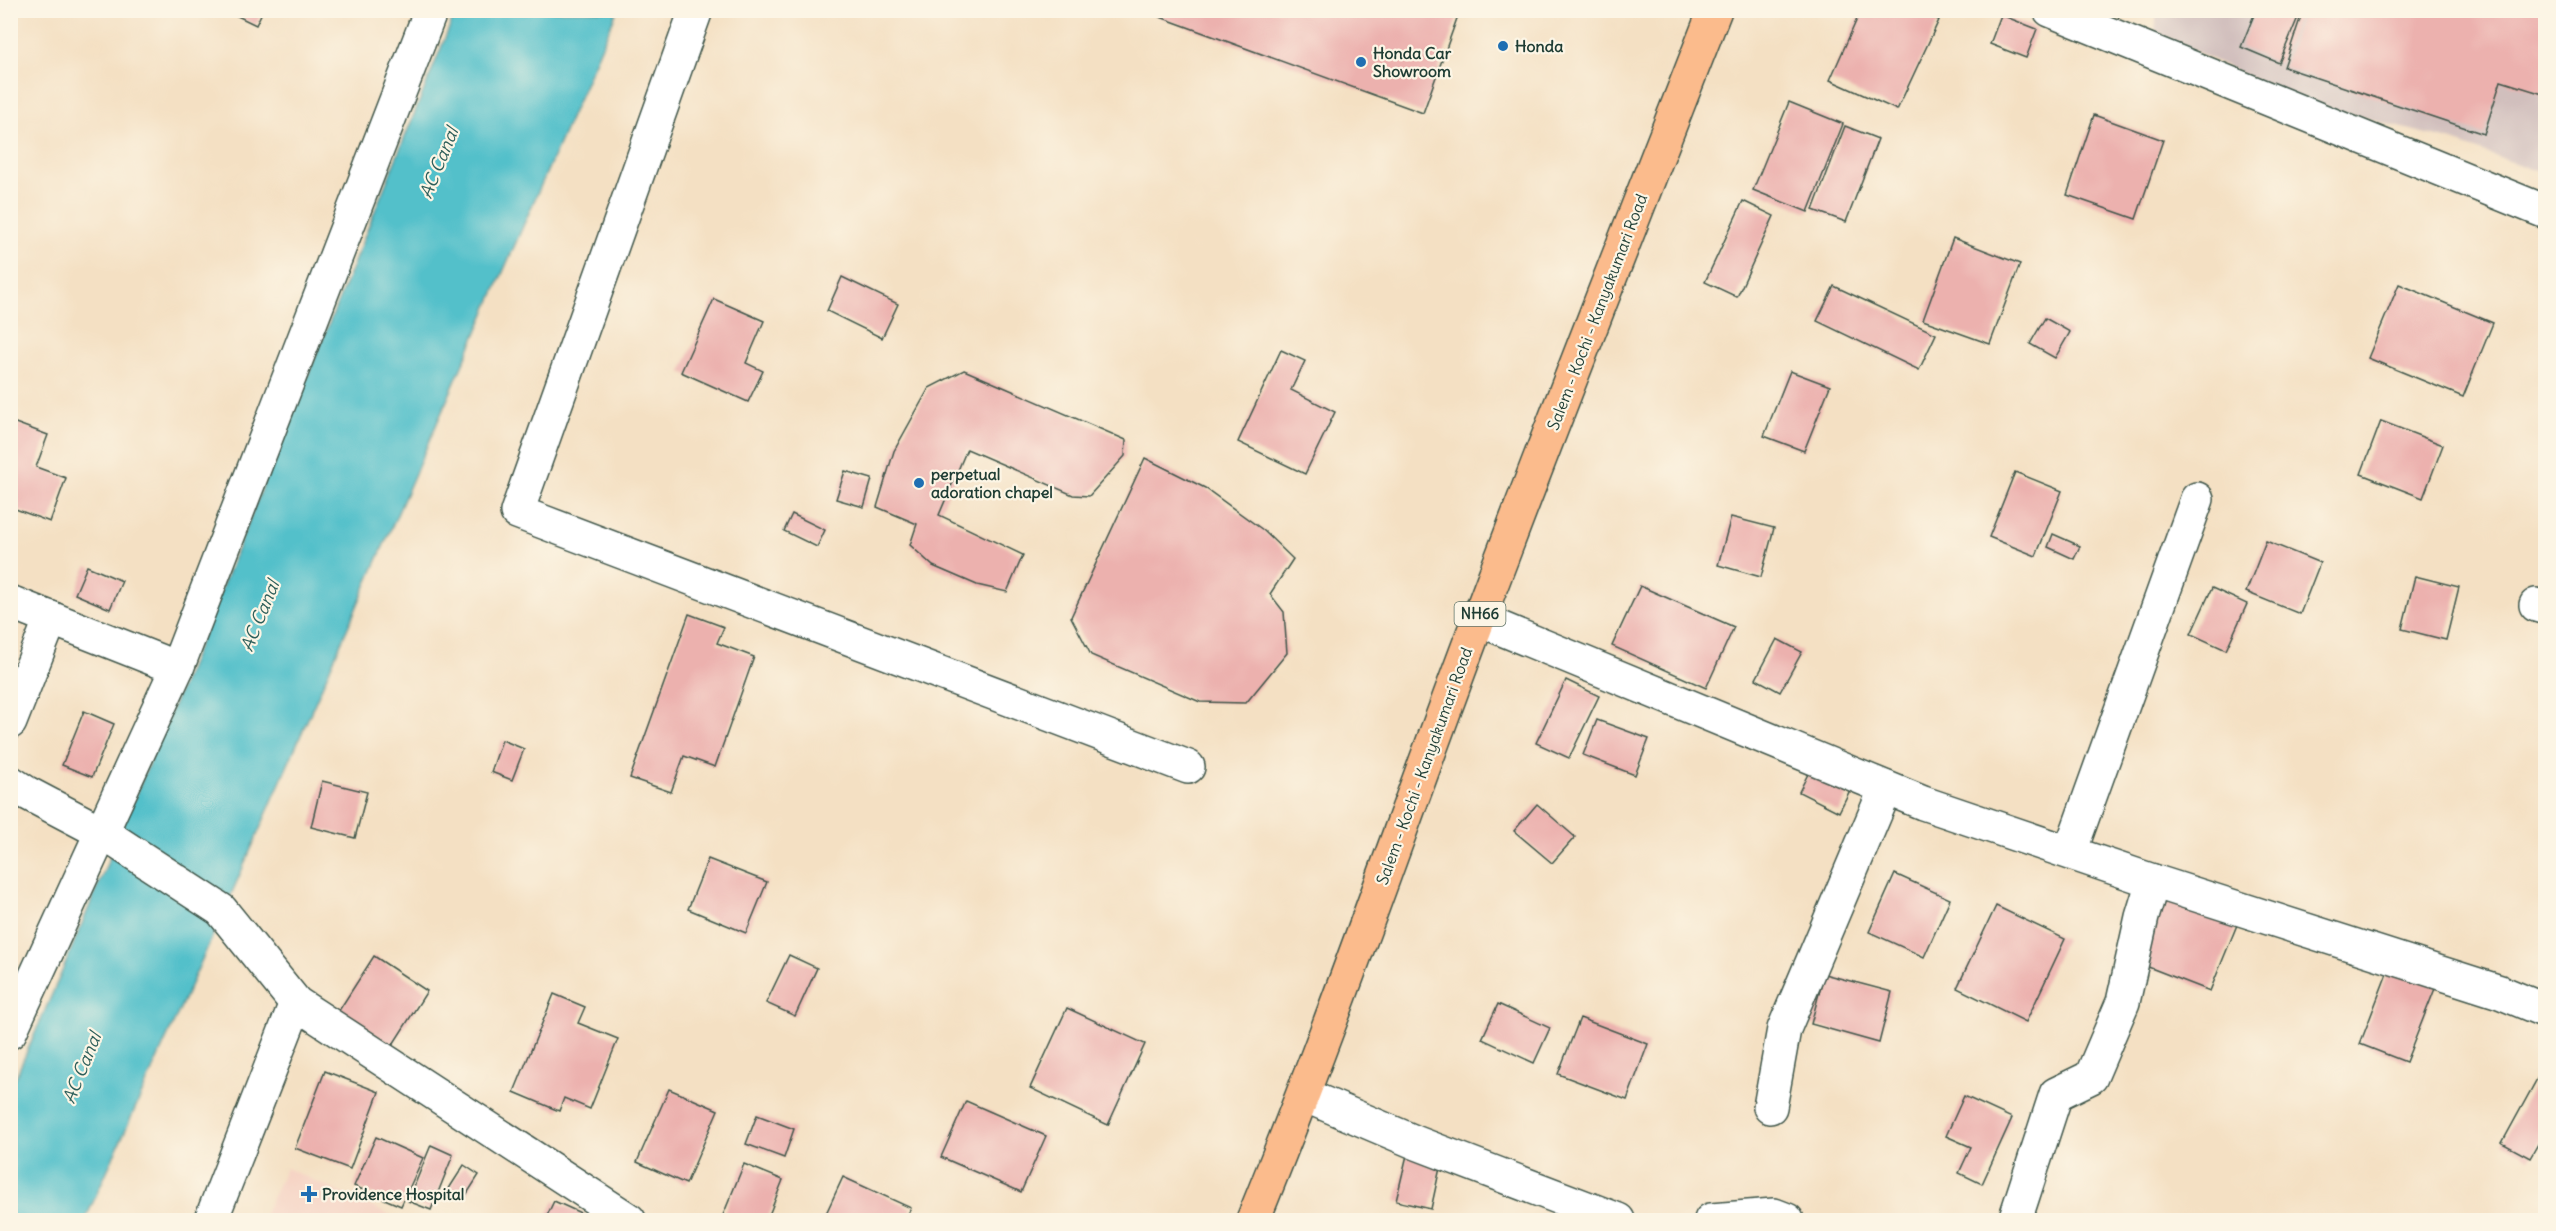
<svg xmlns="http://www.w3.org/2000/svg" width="2556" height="1231" font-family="Delius,sans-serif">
  <rect width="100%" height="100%" fill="#fcf5e5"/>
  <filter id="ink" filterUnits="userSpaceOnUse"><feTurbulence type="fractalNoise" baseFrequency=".0167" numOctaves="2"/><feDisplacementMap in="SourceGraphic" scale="12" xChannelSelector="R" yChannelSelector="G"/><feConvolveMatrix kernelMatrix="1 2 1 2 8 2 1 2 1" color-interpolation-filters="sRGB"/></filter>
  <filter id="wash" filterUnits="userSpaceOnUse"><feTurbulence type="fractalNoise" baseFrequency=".008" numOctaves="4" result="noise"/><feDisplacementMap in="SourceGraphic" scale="24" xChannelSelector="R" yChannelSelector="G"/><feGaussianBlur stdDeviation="1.35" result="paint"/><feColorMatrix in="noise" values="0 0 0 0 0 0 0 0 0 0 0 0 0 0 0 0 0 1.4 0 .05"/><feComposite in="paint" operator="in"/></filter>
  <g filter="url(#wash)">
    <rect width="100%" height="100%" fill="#f4e0c3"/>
    <!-- built -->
    <path fill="#f5d2c3" d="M286 1168 401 1220H262Z"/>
    <!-- industrial -->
    <path fill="#d1bfbd" d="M2157 11H2545V174L2453 141 2297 100 2155 32Z"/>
    <!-- water -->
    <path fill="#53c0ca" stroke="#397e7f" stroke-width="1.5" d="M456 11H617L227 904 85 1220H11V1088L63 969 199 644Z"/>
    <g id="blocks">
      <!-- building -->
      <g fill="#ecb1ae">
        <path d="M225 10H263L256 25Z"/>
        <path d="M1141 10H1460L1423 113Z"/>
        <path d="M1861 10H1920L1939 20 1897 110 1830 80Z"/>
        <path d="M2086 10H2122L2115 25Z"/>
        <path d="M2256 10H2301L2279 63 2241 47Z"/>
        <path d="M2303 10H2546V95L2501 81 2484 134 2284 67Z"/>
        <path d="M2001 15 2037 29 2026 58 1990 44Z"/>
        <path d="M1789 102 1843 124 1808 212 1753 190Z"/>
        <path d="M2094 115 2163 140 2136 219 2067 195Z"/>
        <path d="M1845 126 1878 139 1846 222 1813 210Z"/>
        <path d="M1743 201 1774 216 1737 297 1705 282Z"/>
        <path d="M1953 238 2020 264 1990 344 1923 320Z"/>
        <path d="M842 277 898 304 882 338 827 311Z"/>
        <path d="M2399 284 2493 323 2463 397 2368 358Z"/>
        <path d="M1834 286 1936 334 1919 370 1817 321Z"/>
        <path d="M714 299 764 321 746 363 763 371 748 402 681 372Z"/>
        <path d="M2045 318 2070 332 2055 358 2030 344Z"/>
        <path d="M1281 350 1305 361 1291 390 1335 412 1305 474 1238 442Z"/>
        <path d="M964 370 1126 440 1125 456 1089 496 1073 495 967 449 939 515 1023 555 1007 592 977 585 933 566 910 545 917 524 877 507 894 451 929 388Z"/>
        <path d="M1790 371 1830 386 1804 451 1764 436Z"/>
        <path d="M10 421 48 435 36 467 66 478 50 522 10 507V451L14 441 10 439Z"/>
        <path d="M2381 421 2443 445 2423 498 2361 474Z"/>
        <path d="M1145 458 1205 488 1263 530 1293 559 1270 594 1284 612 1287 653 1246 703 1200 702 1091 655 1071 617Z"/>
        <path d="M845 471 872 479 864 507 836 499Z"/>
        <path d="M2015 472 2062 491 2036 556 1989 537Z"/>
        <path d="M792 514 825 530 817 547 784 531Z"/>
        <path d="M1731 517 1774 528 1761 577 1718 565Z"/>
        <path d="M2053 534 2080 546 2074 559 2048 547Z"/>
        <path d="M2266 541 2320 563 2300 614 2246 592Z"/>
        <path d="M87 566 122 581 110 609 75 594Z"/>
        <path d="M2415 576 2459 587 2446 640 2402 629Z"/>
        <path d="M1640 586 1734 627 1706 688 1612 646Z"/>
        <path d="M2212 588 2247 604 2226 650 2191 634Z"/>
        <path d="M689 614 724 627 717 643 754 657 715 767 684 756 671 792 630 778Z"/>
        <path d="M1777 639 1802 652 1780 692 1756 679Z"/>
        <path d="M1566 680 1599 696 1569 758 1536 743Z"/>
        <path d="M84 711 114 724 92 777 62 765Z"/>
        <path d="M1597 720 1649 739 1635 775 1583 755Z"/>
        <path d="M502 740 524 749 512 780 491 772Z"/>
        <path d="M1813 764 1853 784 1839 812 1799 792Z"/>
        <path d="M322 781 367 792 355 838 311 827Z"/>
        <path d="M1537 804 1575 837 1552 863 1514 831Z"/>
        <path d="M708 859 767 882 746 933 688 909Z"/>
        <path d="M1895 874 1950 899 1924 957 1869 932Z"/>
        <path d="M2167 892 2239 920 2210 991 2138 963Z"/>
        <path d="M1996 906 2065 939 2026 1022 1957 988Z"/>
        <path d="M789 955 817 968 795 1016 766 1003Z"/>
        <path d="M374 956 427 991 392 1046 338 1012Z"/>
        <path d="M2391 963 2438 981 2406 1062 2360 1044Z"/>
        <path d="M1824 974 1892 992 1879 1043 1811 1024Z"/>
        <path d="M554 994 585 1007 578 1023 618 1039 590 1109 564 1098 559 1111 514 1092Z"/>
        <path d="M1498 1004 1550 1028 1534 1063 1482 1039Z"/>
        <path d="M1067 1008 1145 1044 1108 1125 1030 1088Z"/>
        <path d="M1580 1018 1648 1044 1627 1100 1558 1074Z"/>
        <path d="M325 1071 379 1092 350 1169 295 1148Z"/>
        <path d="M2537 1079 2546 1083V1130L2530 1158 2502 1143Z"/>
        <path d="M669 1089 718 1110 686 1184 637 1162Z"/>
        <path d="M1964 1096 2012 1118 1982 1184 1959 1173 1971 1147 1946 1136Z"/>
        <path d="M966 1101 1046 1136 1021 1192 941 1157Z"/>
        <path d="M757 1115 794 1129 784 1158 746 1144Z"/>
        <path d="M376 1137 423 1158 401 1206 354 1186Z"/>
        <path d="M431 1145 453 1155 431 1210 408 1201Z"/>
        <path d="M1407 1155 1441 1163 1431 1209 1396 1201Z"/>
        <path d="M744 1164 783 1180 767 1220H721Z"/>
        <path d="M464 1165 479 1175 463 1200 448 1190Z"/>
        <path d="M843 1177 911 1208 905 1220H823Z"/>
        <path d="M554 1201 596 1220H545Z"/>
      </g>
    </g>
  </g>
  <g filter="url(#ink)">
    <use href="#blocks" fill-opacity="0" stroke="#3f5549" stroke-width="1.5"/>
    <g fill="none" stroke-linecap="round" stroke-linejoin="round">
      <defs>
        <g id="minor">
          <path d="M696 10 517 512 1188 767"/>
          <path d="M2050 10 2546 212"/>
          <path d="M10 602 177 668"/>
          <path d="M2536 605 2546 608"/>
          <path d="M1478 619 1923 803 2153 881 2500 992 2546 1011"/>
          <path d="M10 722 51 618"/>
          <path d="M10 782 27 793 103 833 221 910 296 1003 629 1220"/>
          <path d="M2070 852 2197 499"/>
          <path d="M10 1032 177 668 431 10"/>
          <path d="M1304 1095 1417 1143 1618 1220"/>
          <path d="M1770 1107 1784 1029 1886 788"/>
          <path d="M211 1220 296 1003"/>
          <path d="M1711 1220 1774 1215 1787 1220"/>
          <path d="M2015 1220 2056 1094 2091 1077 2123 1002 2142 917 2153 881"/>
        </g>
        <path id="trunk" d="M1253 1220C1333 1024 1402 822 1477 623 1554 418 1635 215 1715 10"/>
      </defs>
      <!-- minor casing -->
      <use href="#minor" stroke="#3f5549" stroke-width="36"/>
      <!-- trunk casing -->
      <use href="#trunk" stroke="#3f5549" stroke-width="36"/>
      <!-- minor -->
      <use href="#minor" stroke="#fff" stroke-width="33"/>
      <!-- trunk -->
      <use href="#trunk" stroke="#fbbb8c" stroke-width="33"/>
    </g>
  </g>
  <!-- markers -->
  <g fill="#1f6fb2" stroke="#fcf5e5" stroke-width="2">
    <circle cx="1503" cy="46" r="6"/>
    <circle cx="1361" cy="62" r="6"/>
    <circle cx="919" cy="483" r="6"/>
    <path d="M306 1185h6v6h6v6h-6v6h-6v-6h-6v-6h6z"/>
  </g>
  <g text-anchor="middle" stroke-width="4.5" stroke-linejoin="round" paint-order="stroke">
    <!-- shield labels -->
    <rect fill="#fcf5e5" stroke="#617469" stroke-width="1.5" x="1454.5" y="602" width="51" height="24" rx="4.5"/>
    <g font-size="15" font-weight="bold" fill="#1f3d34">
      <text x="1480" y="619">NH66</text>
    </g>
    <!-- poi labels -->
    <g font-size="16" font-weight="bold" fill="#1f3d34" stroke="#fcf5e5" text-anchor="start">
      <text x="1515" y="52">Honda</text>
      <text x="1373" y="59">Honda Car<tspan x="1373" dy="18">Showroom</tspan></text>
      <text x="931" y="480">perpetual<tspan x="931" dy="18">adoration chapel</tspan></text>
      <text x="322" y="1200">Providence Hospital</text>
    </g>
    <!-- street labels -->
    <g font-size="16" fill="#1f3d34" stroke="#fcf5e5">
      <text transform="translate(1597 312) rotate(-69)" y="6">Salem - Kochi - Kanyakumari Road</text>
      <text transform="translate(1424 766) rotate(-70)" y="6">Salem - Kochi - Kanyakumari Road</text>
    </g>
    <!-- water labels -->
    <g font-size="18" font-style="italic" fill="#2c5e5a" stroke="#fcf5e5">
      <text transform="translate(439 163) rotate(-68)" y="6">AC Canal</text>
      <text transform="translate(260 616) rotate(-68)" y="6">AC Canal</text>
      <text transform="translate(82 1068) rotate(-68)" y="6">AC Canal</text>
    </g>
  </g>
  <!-- margin -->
  <rect width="2556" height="1231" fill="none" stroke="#fcf5e5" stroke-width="36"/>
</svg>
